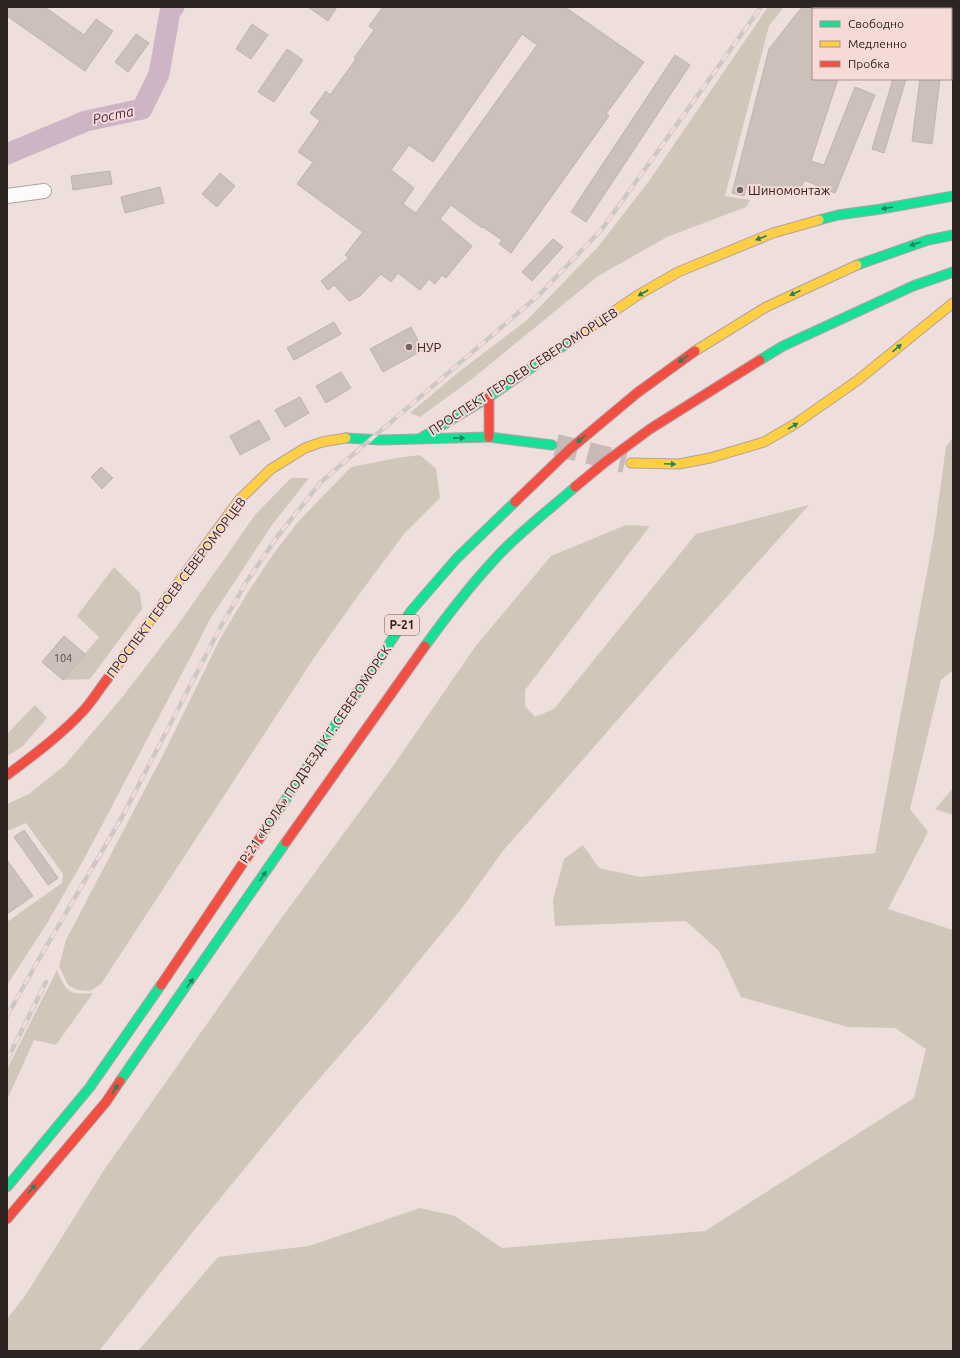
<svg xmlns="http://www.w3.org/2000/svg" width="960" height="1358" font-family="Ubuntu,sans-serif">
  <rect width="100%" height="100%" fill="#eedfdc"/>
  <!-- green -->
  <g fill="#d1c6ba">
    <path d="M768 7H784L769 26 725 196 750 200 746 207 667 237 598 276 472 379 420 417 410 413 460 371 527 320 597 248 649 181Z"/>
    <path d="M953 438V670L941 680 910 809 928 832 888 909 953 930V1351H138L218 1257 309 1246 420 1208 455 1216 502 1248 705 1231 914 1098 926 1049 895 1028 848 1027 741 997 719 951 686 921 555 926 553 900 564 859 583 845 599 868 640 877 875 853 934 534 946 446Z"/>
    <path d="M420 455 436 469 440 498 404 534 360 593 316 655 101 984 90 991 78 990 68 985 59 966 66 940 164 753 221 637 248 592 272 556 298 522 351 467 397 458Z"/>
    <path d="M291 478H309L272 525 210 619 200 639 83 861 46 925 7 985V922L62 883 63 874 26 823 7 831V804L29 794 65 765 124 695 180 622 255 515Z"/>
    <path d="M809 505 670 660 502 852 462 908 374 1016 300 1101 195 1229 99 1351H7V1319L25 1296 104 1170 280 920 391 769 475 647 551 556 626 525 650 526 525 690V706L535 717 554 709 696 534Z"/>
    <path d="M114 567 140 593 142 609 90 679 63 680 99 637 77 616Z"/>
    <path d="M35 705 47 718 22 747 7 756V734Z"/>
    <path d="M953 788V815L935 809Z"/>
    <path d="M57 970C66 992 69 995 93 993L56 1045 34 1040 7 1100V1069Z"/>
  </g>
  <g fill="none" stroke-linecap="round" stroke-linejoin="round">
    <!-- river -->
    <path stroke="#ceb5c6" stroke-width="21" d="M7 154 86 121 142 109 159 74 170 12 174 7"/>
  </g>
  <!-- building -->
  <g fill="#ccc0ba" stroke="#beb4af" fill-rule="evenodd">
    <path d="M7 7H45L84 35 96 19 113 31 85 71 7 16Z"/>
    <path d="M308 7H337L328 21Z"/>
    <path d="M383 7H565L644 62 606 114 609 116 511 253 499 244 502 240 483 227 482 228 451 205 440 219 472 246 446 278 442 275 435 284 429 279 420 290 398 273 391 282 381 274 360 296 349 301 334 285 328 290 321 281 349 258 345 255 363 232 297 184 313 162 298 152 320 121 310 113 326 91 330 95 356 59 354 58 374 30 369 26ZM522 34 537 45 416 213 403 204 414 188 391 170 409 145 433 162Z"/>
    <path d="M802 7H813V79H838L811 161 824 165 855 87 875 95 835 193 804 180 800 195 778 188 777 193 747 184 744 196 732 193 769 49Z"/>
    <path d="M252 24 268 35 251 59 236 49Z"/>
    <path d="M136 34 149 43 128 72 115 62Z"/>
    <path d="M287 49 303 60 274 102 258 92Z"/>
    <path d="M675 55 690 65 586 222 571 212Z"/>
    <path d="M893 79H906L884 153 872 149Z"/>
    <path d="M920 79H940L932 144 912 141Z"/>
    <path d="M110 171 112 184 73 190 71 176Z"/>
    <path d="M220 173 235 186 217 207 202 194Z"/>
    <path d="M160 187 164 203 125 213 121 197Z"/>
    <path d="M553 239 563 247 532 281 522 272Z"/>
    <path d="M334 322 341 334 294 360 287 348Z"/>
    <path d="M411 327 423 350 383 372 370 349Z"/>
    <path d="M341 372 351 388 326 403 316 386Z"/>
    <path d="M300 397 309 413 285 427 275 410Z"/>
    <path d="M259 420 270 439 240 455 230 436Z"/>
    <path d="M101 467 113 478 102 489 91 477Z"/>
    <path d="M64 636 85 654 63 680 42 662Z"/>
    <path d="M24 830 58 878 48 885 14 837Z"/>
    <path d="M7 860 33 896 7 914Z"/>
  </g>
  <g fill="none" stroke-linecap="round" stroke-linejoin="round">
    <!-- primary-tunnel -->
    <path stroke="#c7bab7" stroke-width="22" stroke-dasharray="22 11" stroke-linecap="butt" d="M556 445 625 462"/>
    <defs>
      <path id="street" d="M7 196 44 191"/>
      <g id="fast">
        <path d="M819 220 838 215 881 209 953 196"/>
        <path d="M857 265 928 240 953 235"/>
        <path d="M760 360 783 346 913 286 953 272"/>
        <path d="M346 438 381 440 489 437 552 445"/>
        <path d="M421 438 489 397 582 333"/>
        <path d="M425 646C446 617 469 587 494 560 518 533 548 511 575 487"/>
        <path d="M264 832 411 611 457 558 515 502"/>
        <path d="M120 1081 286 842"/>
        <path d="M7 1187 90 1087 161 985"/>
      </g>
      <g id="slow">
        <path d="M582 333 638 295 678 272 773 233 819 220"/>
        <path d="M695 351 766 307 857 265"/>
        <path d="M631 463 679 464 710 458 764 442 795 424 858 380 953 303"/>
        <path d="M108 678 239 500 271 469 305 448 322 442 346 438"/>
      </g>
      <g id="jam">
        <path d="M489 397V437"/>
        <path d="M575 487 604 463 650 429 760 360"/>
        <path d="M515 502 570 449 637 393 695 351"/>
        <path d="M7 775C34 755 62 734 84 710 93 700 100 688 108 678"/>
        <path d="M286 842 425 646"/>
        <path d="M161 985 264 832"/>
        <path d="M7 1219 106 1102 120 1081"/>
      </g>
    </defs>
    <!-- street casing -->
    <use href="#street" stroke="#aea3a1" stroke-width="16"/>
    <!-- fast casing -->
    <use href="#fast" stroke="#b6a0a3" stroke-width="11"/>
    <!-- slow casing -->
    <use href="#slow" stroke="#b6a0a3" stroke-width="11"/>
    <!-- jam casing -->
    <use href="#jam" stroke="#b6a0a3" stroke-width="11"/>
    <!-- street -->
    <use href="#street" stroke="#fcfafa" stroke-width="14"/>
    <!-- fast -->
    <use href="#fast" stroke="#16e098" stroke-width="9"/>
    <!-- slow -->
    <use href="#slow" stroke="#ffcf43" stroke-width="9"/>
    <!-- jam -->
    <use href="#jam" stroke="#f24e42" stroke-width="9"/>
    <defs>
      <g id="rail">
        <path d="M7 1016 39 959 122 817 220 628 247 581 277 537 321 482 539 295 602 229 761 7"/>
        <path d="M7 1060 46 982"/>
      </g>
    </defs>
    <!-- rail casing -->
    <use href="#rail" stroke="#ccc8c8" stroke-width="4.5"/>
    <!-- rail -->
    <use href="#rail" stroke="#f5dad5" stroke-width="3" stroke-dasharray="9" stroke-linecap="butt"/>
  </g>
  <!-- one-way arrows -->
  <defs><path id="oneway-solid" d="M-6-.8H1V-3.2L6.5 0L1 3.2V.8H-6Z"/></defs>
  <g fill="#22825d">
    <use href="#oneway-solid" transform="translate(887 208) rotate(170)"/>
    <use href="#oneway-solid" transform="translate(761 238) rotate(159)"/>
    <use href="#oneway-solid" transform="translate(915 244) rotate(161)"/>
    <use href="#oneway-solid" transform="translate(643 293) rotate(150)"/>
    <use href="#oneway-solid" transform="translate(795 293) rotate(155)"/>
    <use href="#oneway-solid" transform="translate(897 348) rotate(-40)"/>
    <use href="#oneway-solid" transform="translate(683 359) rotate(144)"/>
    <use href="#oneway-solid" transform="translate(793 426) rotate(-31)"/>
    <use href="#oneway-solid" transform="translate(459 438) rotate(-1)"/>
    <use href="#oneway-solid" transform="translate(581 439) rotate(140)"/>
    <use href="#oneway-solid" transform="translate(670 464) rotate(2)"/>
    <use href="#oneway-solid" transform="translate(263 876) rotate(-56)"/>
    <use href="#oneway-solid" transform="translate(190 983) rotate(-55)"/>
    <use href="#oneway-solid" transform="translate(115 1089) rotate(-55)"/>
    <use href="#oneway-solid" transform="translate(32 1189) rotate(-50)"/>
  </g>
  <!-- markers -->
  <g fill="#716563" stroke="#f5dad5" stroke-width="1.5">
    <circle cx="740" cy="190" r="4"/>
    <circle cx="409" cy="347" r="4"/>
  </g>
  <g text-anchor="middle" stroke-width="4" stroke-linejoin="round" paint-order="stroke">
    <!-- number labels -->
    <g font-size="11" fill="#554b48">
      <text x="63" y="662">104</text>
    </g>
    <!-- shield labels -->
    <rect fill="#f5dad5" stroke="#695b58" stroke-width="1" x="385" y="615" width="34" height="20" rx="3"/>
    <g font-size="12" font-weight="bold" fill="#2d2422">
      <text x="402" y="629">Р-21</text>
    </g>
    <!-- poi labels -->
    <g font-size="13" fill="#2d2422" stroke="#f5dad5" text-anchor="start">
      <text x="748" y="195">Шиномонтаж</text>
      <text x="417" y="352">НУР</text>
    </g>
    <!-- street labels -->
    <g font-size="13" fill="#2d2422" stroke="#f5dad5">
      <text transform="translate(523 371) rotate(-33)" y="5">ПРОСПЕКТ ГЕРОЕВ СЕВЕРОМОРЦЕВ</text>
      <text transform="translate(176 587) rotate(-53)" y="5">ПРОСПЕКТ ГЕРОЕВ СЕВЕРОМОРЦЕВ</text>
      <text transform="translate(315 754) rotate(-56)" y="5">Р-21 «КОЛА» ПОДЪЕЗД К Г. СЕВЕРОМОРСК</text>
    </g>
    <!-- water labels -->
    <g font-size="14" font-style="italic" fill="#50284c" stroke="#f5dad5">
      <text transform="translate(113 115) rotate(-12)" y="5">Роста</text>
    </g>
  </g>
  <!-- border -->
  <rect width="960" height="1358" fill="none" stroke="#2d2422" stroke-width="16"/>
  <!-- legend -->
  <rect x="812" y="8" width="140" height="72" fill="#f5dad5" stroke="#a5918d"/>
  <rect x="820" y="21" width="20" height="6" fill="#16e098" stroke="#a5918d"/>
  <text x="848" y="28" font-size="12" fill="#2d2422">Свободно</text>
  <rect x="820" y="41" width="20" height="6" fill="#ffcf43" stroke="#a5918d"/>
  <text x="848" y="48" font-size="12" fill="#2d2422">Медленно</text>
  <rect x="820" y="61" width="20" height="6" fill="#f24e42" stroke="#a5918d"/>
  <text x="848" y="68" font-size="12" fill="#2d2422">Пробка</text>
</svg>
